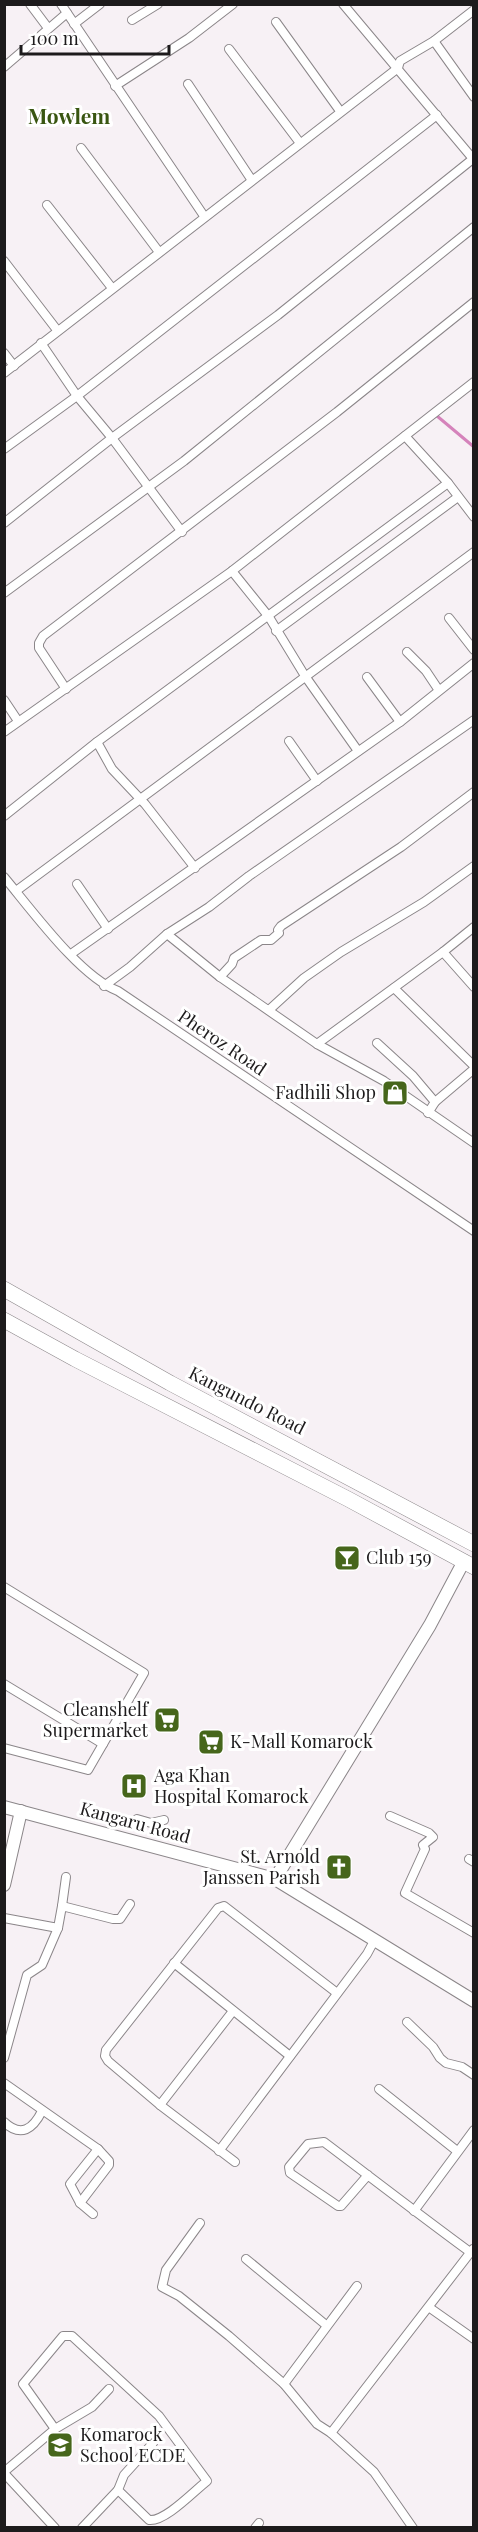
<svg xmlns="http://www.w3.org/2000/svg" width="478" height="2532" font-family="'Playfair Display',serif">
  <rect width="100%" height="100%" fill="#f7f1f5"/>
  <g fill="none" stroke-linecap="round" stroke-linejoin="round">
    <!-- stream -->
    <path stroke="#d583bb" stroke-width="3" d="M437 416 474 447"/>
    <defs>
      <g id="street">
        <path d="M30 4 48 28"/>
        <path d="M61 4 204 216"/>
        <path d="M343 4 474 160"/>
        <path d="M132 20 158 4"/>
        <path d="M276 22 340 111"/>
        <path d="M74 24 100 4"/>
        <path d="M434 41 474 97"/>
        <path d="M229 49 300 143"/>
        <path d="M4 67 67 13"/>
        <path d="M188 84 251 179"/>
        <path d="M115 86 189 38 233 4"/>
        <path d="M81 148 159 252"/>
        <path d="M47 205 112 288"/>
        <path d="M4 261 57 330"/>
        <path d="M41 343 77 396 112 438 182 532"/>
        <path d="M4 353 14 366"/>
        <path d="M4 373 398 68 400 61 434 41 474 10"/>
        <path d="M405 436 448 483 474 517"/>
        <path d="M4 449 77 396 437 115"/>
        <path d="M4 523 112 438 278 315 474 158"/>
        <path d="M232 571 269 617 305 676 358 751"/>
        <path d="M4 593 184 461 474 227"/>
        <path d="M449 618 474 650"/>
        <path d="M276 631 458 497"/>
        <path d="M407 652 426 671 438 689"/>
        <path d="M367 677 400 722"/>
        <path d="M66 689 39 648V643L43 636 337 412 474 302"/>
        <path d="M4 700 18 721"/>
        <path d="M4 732 232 571 474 382"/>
        <path d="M289 741 317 781"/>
        <path d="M97 742 112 769 145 804 195 868"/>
        <path d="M4 816 97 742 448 483"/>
        <path d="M4 877C31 909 80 977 118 991L474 1231"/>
        <path d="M77 884 108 929"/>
        <path d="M16 891 474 552"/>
        <path d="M167 934 220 977 317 1044 384 1081 474 1143"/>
        <path d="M443 952 474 987"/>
        <path d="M71 954 400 722 474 663"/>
        <path d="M220 977 232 964 234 958 261 940H271L279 933 278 930 281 926 401 847 474 792"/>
        <path d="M104 986 130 967 167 934 209 907 249 876 474 720"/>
        <path d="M394 988 474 1066"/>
        <path d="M269 1010 304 978 341 952 424 902 474 866"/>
        <path d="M377 1043 413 1076 435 1102"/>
        <path d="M317 1044 443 952 474 927"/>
        <path d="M428 1113 435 1102 474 1069"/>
        <path d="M4 1587 144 1673 88 1770 4 1748"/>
        <path d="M4 1684 103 1744"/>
        <path d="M390 1816 429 1833 433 1837 423 1845 425 1849 405 1893 474 1933"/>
        <path d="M137 1819 151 1823 164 1820"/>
        <path d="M469 1859 474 1862"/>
        <path d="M62 1906 66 1877"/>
        <path d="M4 1918 58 1928 62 1906 113 1919H120L130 1904"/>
        <path d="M174 1963 290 2056"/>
        <path d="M407 2022 433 2047 440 2058 446 2063 462 2067 474 2075"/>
        <path d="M4 2058 27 1975 42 1965 58 1928"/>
        <path d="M4 2083 98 2149 109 2161V2165L80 2203"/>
        <path d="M379 2089 457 2151"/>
        <path d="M160 2105 233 2011"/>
        <path d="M4 2122C21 2138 33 2129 42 2111"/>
        <path d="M219 2151 367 1954 374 1941"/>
        <path d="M235 2162 160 2105 108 2061 105 2056 106 2050 218 1908 224 1906 337 1993"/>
        <path d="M368 2175 341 2206H338L290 2173 289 2167 308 2144 324 2142C373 2179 421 2216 470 2252"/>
        <path d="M414 2211 474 2130"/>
        <path d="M93 2214 80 2203 70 2184 98 2149"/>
        <path d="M200 2223 166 2270 162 2287 179 2296 229 2336 284 2384 317 2424 331 2433 374 2472 413 2528"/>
        <path d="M246 2259 326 2325"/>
        <path d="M430 2308 474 2339"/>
        <path d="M284 2384 357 2286"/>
        <path d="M55 2429 23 2384 63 2336H72L159 2416 207 2481C194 2491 165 2522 149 2520L118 2490 124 2475 153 2443"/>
        <path d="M331 2433 473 2249"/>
        <path d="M4 2472 55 2429 92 2407 109 2389"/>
        <path d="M4 2473 55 2528"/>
        <path d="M82 2528 118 2490"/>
        <path d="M255 2528 259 2523"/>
      </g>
      <g id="secondary">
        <path d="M4 1807 275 1879 474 2001"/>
        <path d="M275 1879 430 1625 464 1561"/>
        <path d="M4 1885 21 1811"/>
      </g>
      <g id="highway">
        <path d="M4 1289 170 1383 474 1544"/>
        <path d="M4 1320 75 1359 348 1499 474 1567"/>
      </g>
    </defs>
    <!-- street casing -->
    <use href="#street" stroke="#8b8689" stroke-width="10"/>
    <!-- secondary casing -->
    <use href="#secondary" stroke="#8b8689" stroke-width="14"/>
    <!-- highway casing -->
    <use href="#highway" stroke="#8b8689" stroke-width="16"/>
    <!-- street -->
    <use href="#street" stroke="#fff" stroke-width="8"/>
    <!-- secondary -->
    <use href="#secondary" stroke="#fff" stroke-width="12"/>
    <!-- highway -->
    <use href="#highway" stroke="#fff" stroke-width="15"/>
  </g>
  <!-- icons -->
  <defs>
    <symbol id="shop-square" viewBox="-11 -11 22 22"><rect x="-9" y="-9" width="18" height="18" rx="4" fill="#46661b" stroke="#fff"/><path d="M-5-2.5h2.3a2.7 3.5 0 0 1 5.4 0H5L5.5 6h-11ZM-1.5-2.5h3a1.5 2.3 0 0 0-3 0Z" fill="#fff"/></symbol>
    <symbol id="bar-square" viewBox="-11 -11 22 22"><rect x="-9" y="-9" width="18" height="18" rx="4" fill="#46661b" stroke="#fff"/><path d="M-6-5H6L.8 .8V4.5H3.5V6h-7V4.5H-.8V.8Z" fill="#fff"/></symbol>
    <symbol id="supermarket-square" viewBox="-11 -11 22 22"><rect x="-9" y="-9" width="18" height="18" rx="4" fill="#46661b" stroke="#fff"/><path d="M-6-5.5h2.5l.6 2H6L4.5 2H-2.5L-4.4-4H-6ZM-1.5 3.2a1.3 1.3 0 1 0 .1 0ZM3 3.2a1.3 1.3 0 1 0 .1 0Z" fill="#fff"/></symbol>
    <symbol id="hospital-square" viewBox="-11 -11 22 22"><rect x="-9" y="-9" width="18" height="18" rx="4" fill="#46661b" stroke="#fff"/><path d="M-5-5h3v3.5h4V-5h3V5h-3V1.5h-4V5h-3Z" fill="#fff"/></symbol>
    <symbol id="church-square" viewBox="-11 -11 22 22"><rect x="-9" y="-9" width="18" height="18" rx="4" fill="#46661b" stroke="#fff"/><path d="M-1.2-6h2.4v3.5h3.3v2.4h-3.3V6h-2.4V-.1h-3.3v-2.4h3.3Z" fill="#fff"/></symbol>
    <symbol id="school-square" viewBox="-11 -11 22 22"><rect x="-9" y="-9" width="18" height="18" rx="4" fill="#46661b" stroke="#fff"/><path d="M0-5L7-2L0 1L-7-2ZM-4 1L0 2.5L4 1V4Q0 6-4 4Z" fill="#fff"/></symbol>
  </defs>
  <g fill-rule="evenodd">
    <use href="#shop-square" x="380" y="1078" width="30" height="30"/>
    <use href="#bar-square" x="332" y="1543" width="30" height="30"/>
    <use href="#supermarket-square" x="152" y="1705" width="30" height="30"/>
    <use href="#supermarket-square" x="196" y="1727" width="30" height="30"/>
    <use href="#hospital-square" x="119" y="1771" width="30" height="30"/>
    <use href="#church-square" x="324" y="1852" width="30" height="30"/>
    <use href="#school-square" x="45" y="2430" width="30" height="30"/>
  </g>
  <g text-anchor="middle" stroke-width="6" stroke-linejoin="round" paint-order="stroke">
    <!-- street labels -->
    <g font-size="18" fill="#1d1b1c" stroke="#fff">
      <text transform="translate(222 1043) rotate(34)" y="6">Pheroz Road</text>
      <text transform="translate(247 1401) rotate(27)" y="6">Kangundo Road</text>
      <text transform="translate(135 1823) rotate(15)" y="6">Kangaru Road</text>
    </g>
    <!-- poi labels -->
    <g font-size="18" fill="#1d1b1c" stroke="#fff" text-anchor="start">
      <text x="376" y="1099" text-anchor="end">Fadhili Shop</text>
      <text x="366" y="1564">Club 159</text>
      <text x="148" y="1716" text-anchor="end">Cleanshelf<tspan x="148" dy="21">Supermarket</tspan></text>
      <text x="230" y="1748">K-Mall Komarock</text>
      <text x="154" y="1782">Aga Khan<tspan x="154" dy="21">Hospital Komarock</tspan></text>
      <text x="320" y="1863" text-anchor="end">St. Arnold<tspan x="320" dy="21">Janssen Parish</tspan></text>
      <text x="80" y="2441">Komarock<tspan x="80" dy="21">School ECDE</tspan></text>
    </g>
    <!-- quarter labels -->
    <g font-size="21" font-weight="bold" fill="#395611" stroke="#fff">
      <text x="69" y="124">Mowlem</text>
    </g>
  </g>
  <!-- border -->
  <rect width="478" height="2532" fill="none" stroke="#1d1b1c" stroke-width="12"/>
  <!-- scale -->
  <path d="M21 45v9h148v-9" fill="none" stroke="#1d1b1c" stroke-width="3"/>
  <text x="30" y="45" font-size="18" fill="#1d1b1c" stroke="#ffffff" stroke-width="4.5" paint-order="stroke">100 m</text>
</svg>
